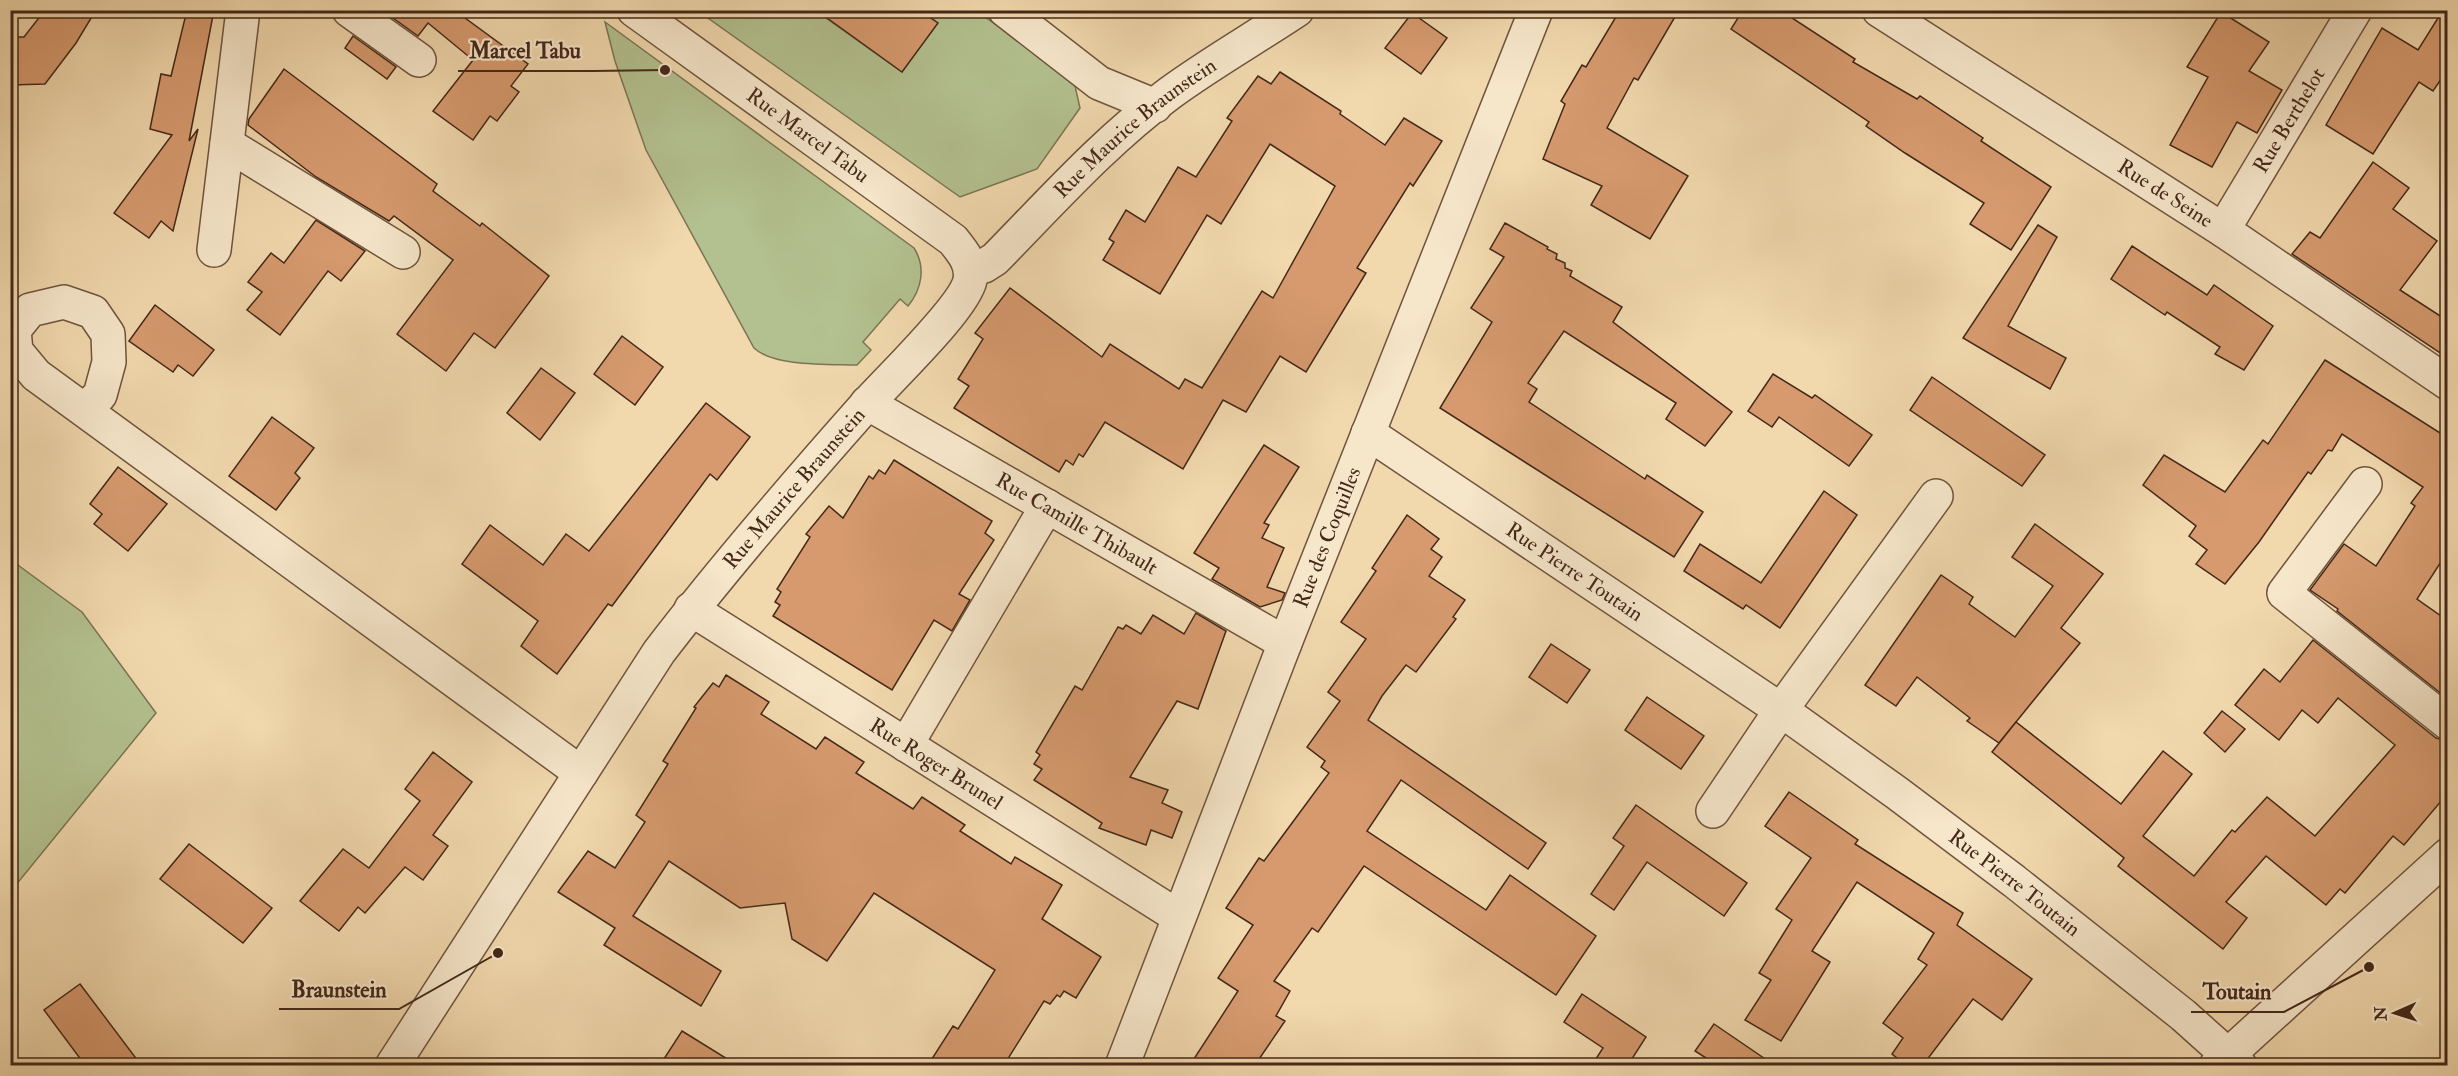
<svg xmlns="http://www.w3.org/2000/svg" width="2458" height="1076" font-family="'IM FELL Double Pica',serif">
  <rect width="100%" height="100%" fill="#f1d8ad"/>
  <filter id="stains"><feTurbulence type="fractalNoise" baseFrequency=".00333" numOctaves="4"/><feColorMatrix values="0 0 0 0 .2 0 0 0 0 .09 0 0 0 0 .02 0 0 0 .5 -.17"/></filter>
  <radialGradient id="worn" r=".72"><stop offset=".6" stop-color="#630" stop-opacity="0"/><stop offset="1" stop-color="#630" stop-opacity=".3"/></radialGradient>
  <!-- green -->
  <g fill="#b3c08f" stroke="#7c7454" stroke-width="1.5">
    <path d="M698 11H816L902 72 937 24 919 11H976L1073 77 1080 108 1037 169 960 197Z"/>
    <path d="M605 22 914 248C926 267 922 289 908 306L900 299 863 342 871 350 857 365C831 364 774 367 754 348L646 150 615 61Z"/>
    <path d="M11 560 82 612 156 713 11 891Z"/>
  </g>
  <!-- building -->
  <g fill="#d69a6e" stroke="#442819" stroke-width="1.5">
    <path d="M45 10H96L76 43 45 84 10 85V37H24Z"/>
    <path d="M187 10H214L189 141 198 129 173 231 161 221 149 238 114 213 172 135 150 129 161 74 171 76Z"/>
    <path d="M382 10H454L528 64 511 86 519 92 497 121 490 116 473 140 433 111 473 60 428 23 418 36Z"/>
    <path d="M816 10H919L938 23 902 72Z"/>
    <path d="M1620 10H1679L1638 80 1634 78 1607 128 1688 176 1650 239 1591 205 1602 186 1543 159 1565 104 1561 101 1582 65 1586 67Z"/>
    <path d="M1743 10H1780L1855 59 1853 62 1917 99 1920 96 1983 138 1981 141 2051 187 2011 250 1970 224 1984 203 1905 153 1866 126 1869 122 1731 29Z"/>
    <path d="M2443 10H2448V69L2433 91 2419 82 2373 154 2326 125 2382 28 2418 50Z"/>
    <path d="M2221 12 2269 42 2249 71 2282 90 2257 133 2237 122 2212 167 2170 145 2208 77 2187 67Z"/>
    <path d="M1412 13 1447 38 1421 74 1385 48Z"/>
    <path d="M353 36 396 67 387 79 345 48Z"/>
    <path d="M284 69 437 184 433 191 480 226 482 223 549 276 495 348 474 333 446 371 397 334 453 260 394 216 389 221 316 177 248 125 249 119Z"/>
    <path d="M1280 72 1341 111 1340 114 1385 145 1404 118 1442 141 1413 186 1410 183 1357 268 1366 273 1306 372 1280 356 1246 412 1223 400 1183 469 1105 422 1083 457 1079 454 1073 465 1066 460 1059 472 954 408 969 386 958 379 983 339 975 333 1010 288 1102 357 1110 344 1179 389 1185 379 1202 388 1262 291 1273 298 1335 186 1270 144 1221 224 1207 215 1160 294 1103 260 1114 242 1109 239 1126 210 1145 222 1178 167 1196 177 1232 121 1227 118 1258 76 1271 84Z"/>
    <path d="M2373 162 2409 188 2393 209 2437 241 2400 290 2448 321V358L2292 254 2310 232 2320 238Z"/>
    <path d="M316 220 365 251 341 281 328 271 280 335 247 310 262 292 248 282 271 253 284 263Z"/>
    <path d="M1505 223 1548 247 1547 249 1557 254 1556 259 1565 263V268L1572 271 1570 276 1622 307 1613 322 1732 412 1705 446 1666 419 1676 403 1564 331 1528 383 1537 389 1529 402 1645 479 1647 475 1703 512 1674 557 1440 408 1492 322 1471 308 1504 257 1490 249Z"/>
    <path d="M2038 225 2057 237 2008 326 2066 358 2050 389 1963 338Z"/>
    <path d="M2132 246 2207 295 2214 285 2273 326 2244 370 2215 354 2220 347 2167 312 2165 315 2111 279Z"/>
    <path d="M155 305 214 350 193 376 178 365 173 372 129 341Z"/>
    <path d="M622 336 663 367 635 405 594 374Z"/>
    <path d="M2325 360 2448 438V551L2417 599 2448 621V699L2337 611 2338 609 2310 590 2344 544 2376 566 2415 506 2411 503 2423 487 2342 434 2332 451 2328 450 2311 474 2308 472 2259 542 2225 584 2196 564 2207 550 2189 536 2196 526 2143 485 2164 455 2225 492 2263 440 2268 444Z"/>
    <path d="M541 368 575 393 540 440 507 413Z"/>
    <path d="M1773 374 1812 398 1815 395 1872 435 1849 466 1779 417 1772 427 1748 411Z"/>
    <path d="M1932 377 2045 455 2022 486 1910 410Z"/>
    <path d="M706 403 750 437 717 480 710 474 612 606 608 604 557 674 521 646 538 621 462 564 490 525 543 565 566 534 589 551Z"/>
    <path d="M272 417 314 448 295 473 300 478 276 510 229 476Z"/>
    <path d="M1264 445 1299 467 1264 523 1269 525 1262 538 1284 548 1267 587 1285 593 1282 600 1260 607 1212 579 1219 568 1194 553Z"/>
    <path d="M894 460 992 521 985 533 994 540 959 594 970 600 952 631 934 620 892 690 773 616 780 605 775 602 781 592 777 589 810 537 806 534 829 506 843 518 869 476 873 479 879 470 885 474Z"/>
    <path d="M118 467 167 504 128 551 94 524 102 514 90 504Z"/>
    <path d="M1824 491 1857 515 1780 628 1746 605 1743 609 1684 571 1700 544 1761 583Z"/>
    <path d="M1407 515 1439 539 1431 549 1442 557 1429 576 1465 600 1453 617 1456 619 1416 672 1406 665 1382 696 1368 720 1546 843 1528 869 1401 780 1367 831 1486 910 1510 875 1596 936 1556 995 1364 866 1318 932 1312 928 1274 981 1290 991 1276 1016 1285 1021 1255 1065H1190L1238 991 1218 978 1253 925 1226 908 1259 858 1264 861 1329 773 1321 767 1325 761 1307 747 1340 701 1328 692 1366 639 1341 622 1376 571 1372 568Z"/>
    <path d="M2035 524 2103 574 2061 628 2080 643 1999 743 1967 721 1970 718 1917 677 1896 706 1865 685 1941 575 1973 597 1969 604 2015 637 2053 586 2012 557Z"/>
    <path d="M1196 613 1226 631 1198 709 1177 701 1130 777 1168 790 1162 803 1182 812 1172 838 1151 830 1146 845 1099 828 1102 823 1034 780 1042 769 1034 764 1040 755 1036 752 1075 686 1082 690 1118 627 1123 629 1126 625 1141 634 1153 615 1184 634Z"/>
    <path d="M2313 640 2436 738 2448 741V793L2404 845 2393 836 2345 893 2340 889 2326 905 2266 856 2226 902 2247 918 2223 949 2118 866 2124 858 1992 752 2016 722 2121 804 2163 751 2192 774 2143 836 2194 876 2232 830 2235 832 2267 797 2315 836 2395 745 2338 698 2318 723 2302 710 2279 740 2235 705 2264 669 2280 682Z"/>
    <path d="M1551 644 1590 670 1567 703 1529 677Z"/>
    <path d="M726 675 769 702 761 714 816 749 825 737 864 762 856 773 913 809 922 797 965 825 960 831 1011 864 1015 857 1062 885 1042 919 1101 957 1076 998 1064 991 1060 997 1057 995 1050 1004 1044 1001 1004 1065H928L953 1026 958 1029 995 970 874 893 827 961 792 939 785 903 740 908 669 861 633 916 721 971 701 1006 604 945 615 928 558 892 588 851 615 868 645 822 636 815 668 764 663 761 696 708 694 707 713 683 719 687Z"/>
    <path d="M1647 697 1704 736 1681 769 1625 730Z"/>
    <path d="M2222 711 2245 729 2225 752 2204 733Z"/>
    <path d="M433 752 472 782 433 835 448 846 423 880 405 867 365 913 358 907 339 931 300 901 343 849 369 868 420 801 405 789Z"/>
    <path d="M1789 792 1858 840 1855 844 1963 913 1957 925 2032 979 2002 1020 1973 999 1923 1065H1906L1892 1054 1903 1038 1883 1023 1927 965 1918 959 1934 933 1857 882 1812 951 1830 962 1781 1041 1745 1020 1771 980 1759 973 1792 920 1776 909 1811 858 1765 826Z"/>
    <path d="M1636 805 1747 883 1724 916 1647 862 1614 910 1591 894 1624 846 1613 838Z"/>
    <path d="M189 844 272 908 243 943 160 879Z"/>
    <path d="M80 984 141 1065H85L44 1010Z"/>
    <path d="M1582 994 1646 1037 1628 1065H1592L1603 1048 1564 1022Z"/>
    <path d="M1714 1024 1774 1065H1717L1695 1051Z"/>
    <path d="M682 1031 737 1065H660Z"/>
  </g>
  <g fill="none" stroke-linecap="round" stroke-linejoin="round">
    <defs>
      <g id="minor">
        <path d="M349 10 419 60"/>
        <path d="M1005 10 1099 83 1155 106"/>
        <path id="s1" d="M1879 10 2223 230 2448 383"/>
        <path d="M227 144 403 252"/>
        <path id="s2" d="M2223 230 2355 10"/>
        <path d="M214 250 243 10"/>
        <path id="s3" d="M971 270 984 266 995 259C1051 202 1105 141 1170 93 1211 63 1255 38 1297 10"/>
        <path id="s4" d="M867 403 1285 643"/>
        <path d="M84 410 100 395 109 362 108 334 93 312 64 302 30 310 14 330 16 351 36 375 581 773"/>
        <path id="s5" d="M1368 433 1781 710 1897 793 2014 881 2183 1015 2240 1066"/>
        <path d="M2365 484 2284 593 2448 723"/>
        <path id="s6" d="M691 609 1179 917"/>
        <path d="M906 745 1047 506"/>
        <path d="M1713 811 1781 710 1936 496"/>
        <path id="s7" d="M392 1066 659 652C724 567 795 485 866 405 888 380 965 307 970 280 973 264 962 251 953 240L634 10"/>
        <path id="s8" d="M1122 1066 1285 643 1536 10"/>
        <path d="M2216 1066 2448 855"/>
      </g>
    </defs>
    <!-- minor casing -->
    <use href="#minor" stroke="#6f543e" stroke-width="36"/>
    <!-- minor -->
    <use href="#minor" stroke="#f6e6ca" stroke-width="33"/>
  </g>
  <g text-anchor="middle" stroke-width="4.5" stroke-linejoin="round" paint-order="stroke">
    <!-- street labels -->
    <g font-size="21" fill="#442819" stroke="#f6e6ca">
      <text dy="7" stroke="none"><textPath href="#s2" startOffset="128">Rue Berthelot</textPath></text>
      <text dy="7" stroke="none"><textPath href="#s3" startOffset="219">Rue Maurice Braunstein</textPath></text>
      <text transform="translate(808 135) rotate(36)" y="7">Rue Marcel Tabu</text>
      <text dy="7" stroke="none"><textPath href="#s1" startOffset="340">Rue de Seine</textPath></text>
      <text dy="7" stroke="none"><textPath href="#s7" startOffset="705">Rue Maurice Braunstein</textPath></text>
      <text dy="7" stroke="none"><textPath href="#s4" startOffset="242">Rue Camille Thibault</textPath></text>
      <text dy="7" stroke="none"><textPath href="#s8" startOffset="567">Rue des Coquilles</textPath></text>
      <text dy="7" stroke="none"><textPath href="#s5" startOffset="249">Rue Pierre Toutain</textPath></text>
      <text dy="7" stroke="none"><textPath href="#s6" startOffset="290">Rue Roger Brunel</textPath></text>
      <text dy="7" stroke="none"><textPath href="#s5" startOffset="788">Rue Pierre Toutain</textPath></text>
    </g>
  </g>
  <!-- callouts -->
  <path fill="none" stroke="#442819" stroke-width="2" d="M665 70L593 71H458M498 953L399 1009H279M2369 967L2284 1012H2191"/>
  <g fill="#442819" stroke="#f6e6ca" stroke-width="2">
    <circle cx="665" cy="70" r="6"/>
    <circle cx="498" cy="953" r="6"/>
    <circle cx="2369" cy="967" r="6"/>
  </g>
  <g font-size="22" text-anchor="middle" font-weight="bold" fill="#442819" stroke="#f6e6ca" stroke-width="4.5" stroke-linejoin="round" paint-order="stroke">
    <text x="525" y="58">Marcel Tabu</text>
    <text x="339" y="997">Braunstein</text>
    <text x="2237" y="999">Toutain</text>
  </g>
  <!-- margin -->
  <rect width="2458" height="1076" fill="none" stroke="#f1d8ad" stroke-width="36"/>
  <rect x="12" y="12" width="2434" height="1052" fill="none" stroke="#442819" stroke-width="3"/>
  <rect x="18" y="18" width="2422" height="1040" fill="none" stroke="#442819" stroke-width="1.5"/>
  <!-- north arrow -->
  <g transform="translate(2395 1013) rotate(267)" stroke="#f6e6ca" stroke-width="4.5" paint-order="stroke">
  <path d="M0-4.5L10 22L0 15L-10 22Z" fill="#442819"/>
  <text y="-9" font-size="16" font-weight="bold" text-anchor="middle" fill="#442819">N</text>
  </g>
  <rect width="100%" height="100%" filter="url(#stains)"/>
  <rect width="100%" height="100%" fill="url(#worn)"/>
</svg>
